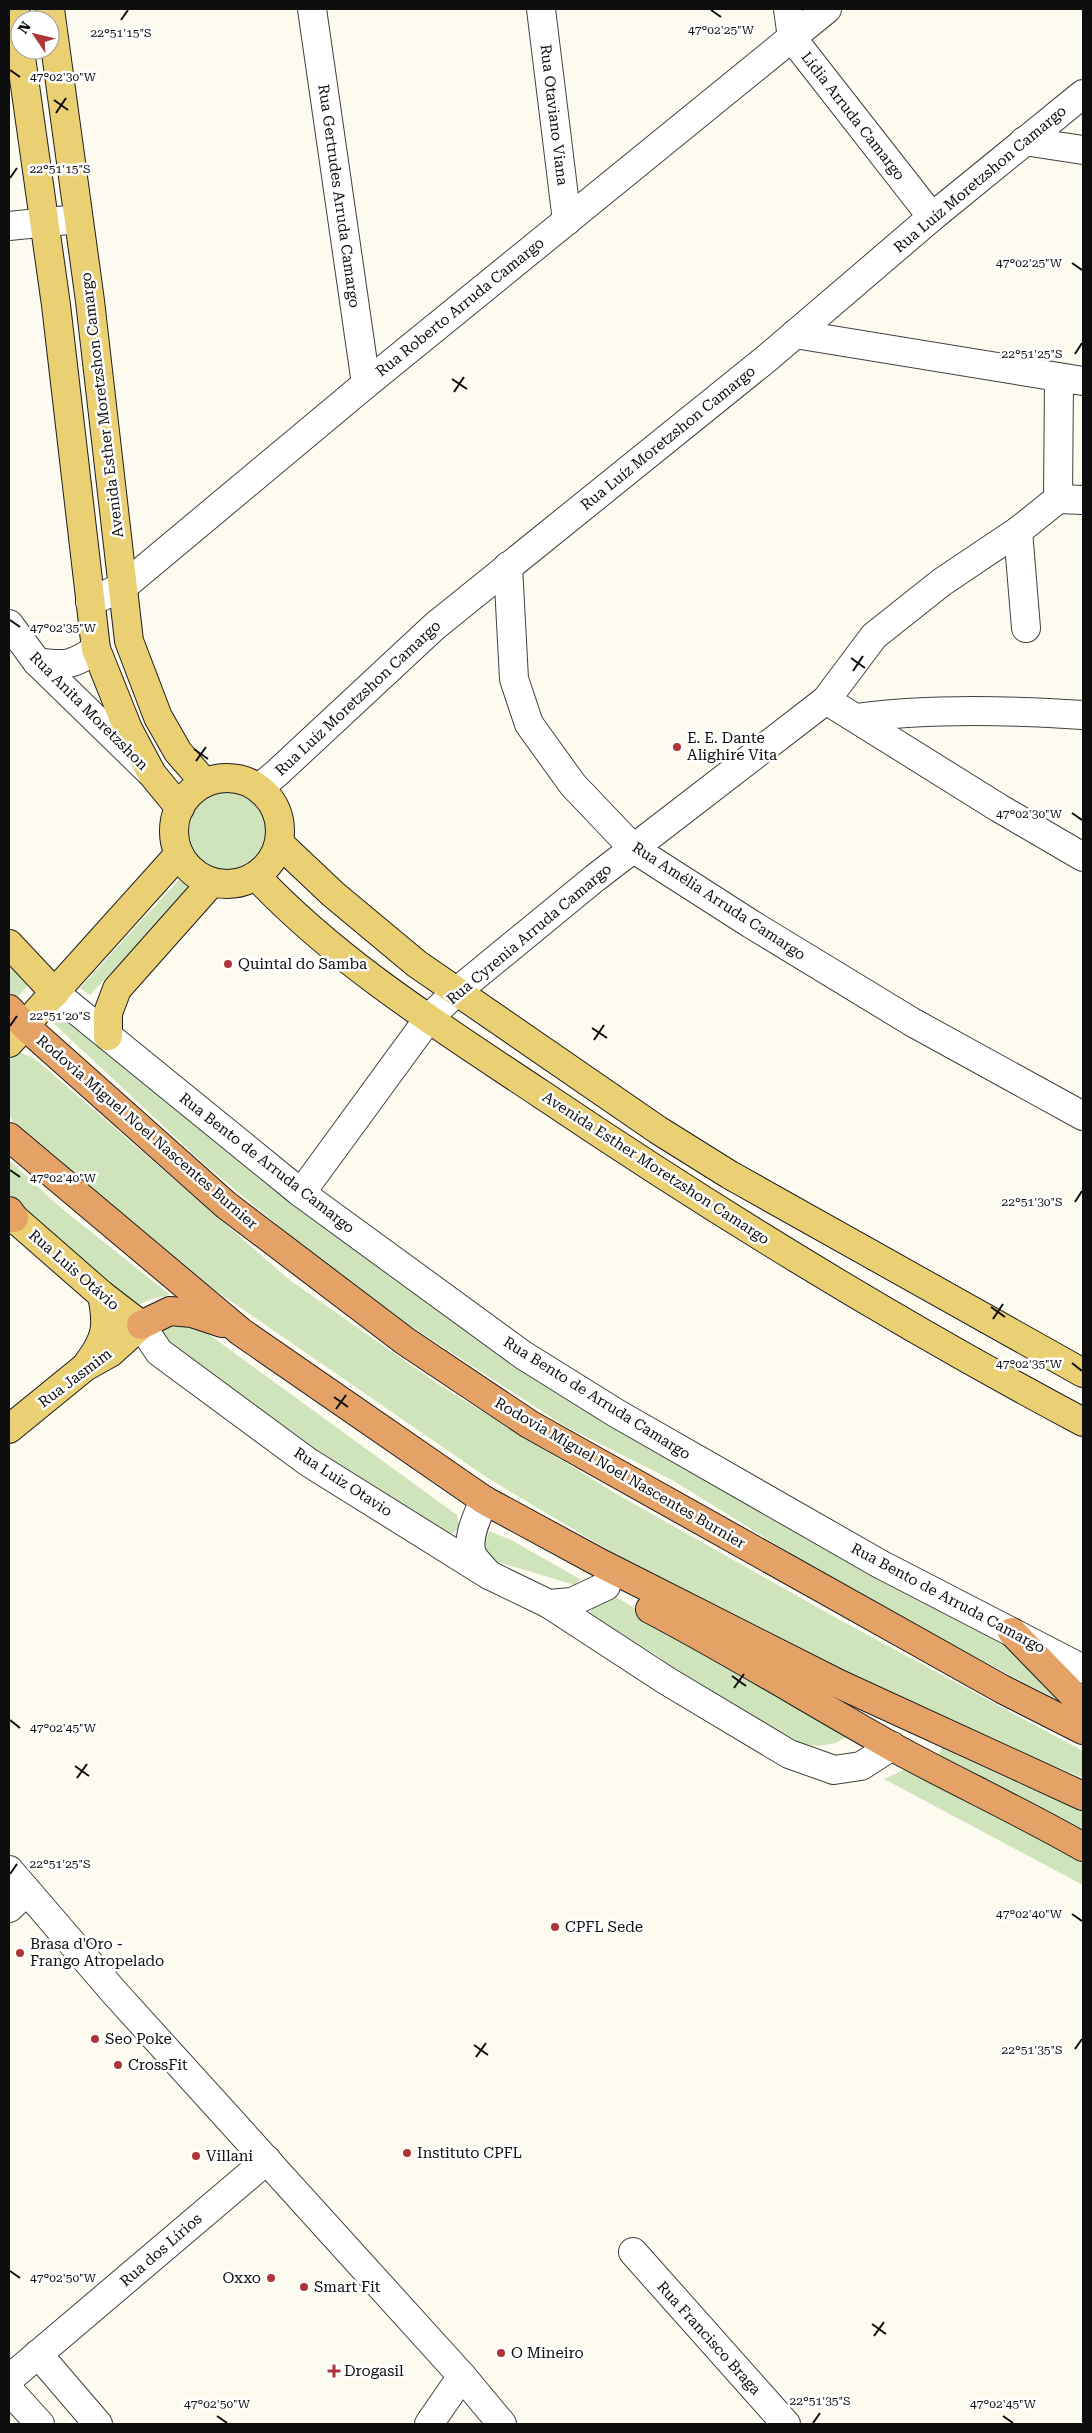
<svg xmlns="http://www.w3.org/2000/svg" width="1092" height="2433" font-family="'Roboto Serif',serif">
  <rect width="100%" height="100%" fill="#fdfbef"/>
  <!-- grass -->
  <g fill="#d0e4bc">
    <circle cx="226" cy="830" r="42"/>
    <path d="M186 872 197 881 90 995 80 988Z"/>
    <path d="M9 959 32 981 16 999 9 992Z"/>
    <path d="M60 1012 407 1287 1002 1639 1065 1704 858 1595 672 1480 565 1426 395 1316 298 1242 202 1162 51 1021Z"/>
    <path d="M18 1052 32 1057 41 1064 291 1281 438 1384 613 1492 840 1620 1083 1751V1778L995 1742 816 1661 655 1578 486 1477 206 1284 15 1126 9 1115V1060Z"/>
    <path d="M9 1160 60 1207 170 1295 151 1299 134 1307 9 1194Z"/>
    <path d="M174 1319 196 1325 457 1515 460 1528 443 1539 315 1458 163 1338V1328Z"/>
    <path d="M489 1531 511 1540 580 1579 575 1585 488 1559 485 1544Z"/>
    <path d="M614 1596 720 1659 853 1733 836 1743 819 1746 787 1744 714 1700 655 1654 587 1617 596 1602Z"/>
    <path d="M942 1748 1020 1784 1083 1809V1837L937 1756Z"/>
    <path d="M908 1768 1083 1861V1885L884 1779Z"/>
  </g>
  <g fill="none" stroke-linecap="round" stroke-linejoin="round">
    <defs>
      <g id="minor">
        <path d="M312 9 366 384"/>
        <path d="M541 9 567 221"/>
        <path d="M788 9 792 38 932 217"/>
        <path d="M1024 141 1083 150"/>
        <path d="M9 226 78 219"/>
        <path d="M795 334 1083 381"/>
        <path d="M1058 499 1059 378"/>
        <path d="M1058 499 1083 500"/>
        <path d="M1018 531 1026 628"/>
        <path d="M508 566 514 679 529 724 573 785 634 849 751 924 912 1022 1083 1116"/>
        <path d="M90 602 124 586 366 384 827 9"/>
        <path d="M9 624 37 662 149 771"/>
        <path d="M37 662C65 666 72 666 96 649"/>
        <path d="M826 700 999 808 1083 857"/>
        <path d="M856 718C929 708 1009 710 1083 715"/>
        <path d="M259 788 277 773 435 626 766 359 932 217 1083 94"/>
        <path d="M55 993 301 1193 523 1355 616 1413 880 1564 1083 1669"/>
        <path d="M301 1193 429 1018 456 992 595 878 826 700 874 636 942 582 1018 531 1058 499"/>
        <path d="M141 1325 159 1352 308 1462 489 1575C484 1569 475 1561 472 1554 466 1538 478 1515 484 1500"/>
        <path d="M489 1575 549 1604 572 1602 606 1586"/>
        <path d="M549 1604 667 1681 789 1754 834 1770 861 1766 892 1746"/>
        <path d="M9 1870 114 1992 462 2376 502 2424"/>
        <path d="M9 1908 27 1891"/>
        <path d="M633 2252 786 2424"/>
        <path d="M38 2354 98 2424"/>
        <path d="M9 2379 267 2160"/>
        <path d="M9 2390 40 2424"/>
        <path d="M429 2424 462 2376"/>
      </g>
      <g id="major">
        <path d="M15 9 20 47"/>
        <path d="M50 9 90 301 129 641 158 717 178 752 205 783"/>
        <path d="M20 50 56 305 96 649 128 729 152 774 180 808"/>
        <circle cx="227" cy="831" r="53"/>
        <path d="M279 843 333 894 417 964 658 1130 730 1175 1083 1373"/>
        <path d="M256 876C338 963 442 1028 541 1094 716 1212 897 1323 1083 1422"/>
        <path d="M9 944 55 993"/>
        <path d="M108 1036V1013L117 989 212 882"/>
        <path d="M9 1043 179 854"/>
        <path d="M88 1363C107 1338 108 1325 102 1295"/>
        <path d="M9 1429 85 1367 110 1353 141 1325 102 1295 14 1218"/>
      </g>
      <g id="highway">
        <path d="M9 1009 25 1026 226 1205 405 1341 529 1424 1002 1689 1083 1730"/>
        <path d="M9 1137 241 1332 484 1500 602 1564 839 1684 1083 1796"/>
        <path d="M9 1211 14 1218"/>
        <path d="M141 1325 170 1311 192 1313 222 1323"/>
        <path d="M650 1609C732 1652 811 1701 891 1746 955 1781 1020 1811 1083 1847"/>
        <path d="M1012 1632 1083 1705"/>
      </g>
    </defs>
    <!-- minor casing -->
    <use href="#minor" stroke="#404040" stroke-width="30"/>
    <!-- major casing -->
    <use href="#major" stroke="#1e1e1e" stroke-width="30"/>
    <!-- highway casing -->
    <use href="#highway" stroke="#1e1e1e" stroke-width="30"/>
    <!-- minor -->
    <use href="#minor" stroke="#fff" stroke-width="28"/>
    <!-- major -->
    <use href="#major" stroke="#eacf73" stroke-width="28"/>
    <!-- highway -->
    <use href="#highway" stroke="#e4a266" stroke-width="28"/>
  </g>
  <!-- ticks -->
  <path fill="none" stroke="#0d0d0d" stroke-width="2" d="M711 10 721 17M121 20 128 10M10 70 20 77M54 100 68 110M56 113 66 98M10 178 17 168M1072 263 1082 270M1075 354 1082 343M452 379 467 389M454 392 464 377M10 620 20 627M851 658 865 668M853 671 863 656M194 749 208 759M196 761 206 747M1072 813 1082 820M10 1026 17 1016M592 1028 607 1038M594 1040 604 1025M10 1170 20 1177M1075 1202 1082 1191M991 1307 1005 1317M993 1319 1003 1304M1072 1363 1082 1371M334 1397 348 1407M336 1409 346 1395M732 1676 746 1686M734 1688 744 1674M10 1720 20 1728M75 1766 89 1776M77 1778 87 1764M10 1874 17 1864M1072 1914 1082 1921M474 2045 488 2055M1075 2049 1082 2039M476 2057 486 2043M10 2271 20 2278M872 2324 886 2334M874 2336 884 2322M217 2416 227 2423M1003 2416 1013 2423M813 2423 820 2413"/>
  <!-- markers -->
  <g fill="#ae3437" stroke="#fff" stroke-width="2">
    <circle cx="677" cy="747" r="5"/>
    <circle cx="228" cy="964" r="5"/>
    <circle cx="555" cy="1927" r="5"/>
    <circle cx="20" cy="1953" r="5"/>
    <circle cx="95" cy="2039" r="5"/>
    <circle cx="118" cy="2065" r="5"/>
    <circle cx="407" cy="2153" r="5"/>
    <circle cx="196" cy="2156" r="5"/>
    <circle cx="271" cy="2278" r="5"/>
    <circle cx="304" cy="2287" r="5"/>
    <circle cx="501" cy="2353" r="5"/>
    <path d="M331.5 2363.5h5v5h5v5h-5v5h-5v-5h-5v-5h5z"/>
  </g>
  <g text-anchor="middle" stroke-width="5" stroke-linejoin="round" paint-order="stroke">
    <!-- street labels -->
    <g font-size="15" fill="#0d0d0d" stroke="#fff">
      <text transform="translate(554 115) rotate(83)" y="5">Rua Otaviano Viana</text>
      <text transform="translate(853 116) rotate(52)" y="5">Lídia Arruda Camargo</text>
      <text transform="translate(980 179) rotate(-40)" y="5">Rua Luíz Moretzshon Camargo</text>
      <text transform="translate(339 196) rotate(82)" y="5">Rua Gertrudes Arruda Camargo</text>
      <text transform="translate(460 307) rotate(-39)" y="5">Rua Roberto Arruda Camargo</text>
      <text transform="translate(102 405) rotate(-97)" y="5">Avenida Esther Moretzshon Camargo</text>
      <text transform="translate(668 438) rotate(-39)" y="5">Rua Luíz Moretzshon Camargo</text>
      <text transform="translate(358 698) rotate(-43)" y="5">Rua Luíz Moretzshon Camargo</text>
      <text transform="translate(89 711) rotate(45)" y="5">Rua Anita Moretzshon</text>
      <text transform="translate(719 901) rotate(33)" y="5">Rua Amélia Arruda Camargo</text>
      <text transform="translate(529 934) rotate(-40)" y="5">Rua Cyrenia Arruda Camargo</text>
      <text transform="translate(147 1132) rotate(41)" y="5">Rodovia Miguel Noel Nascentes Burnier</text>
      <text transform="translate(267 1163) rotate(38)" y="5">Rua Bento de Arruda Camargo</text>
      <text transform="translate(656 1168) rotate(33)" y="5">Avenida Esther Moretzshon Camargo</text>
      <text transform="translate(74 1270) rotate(41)" y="5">Rua Luis Otávio</text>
      <text transform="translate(75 1378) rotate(-37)" y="5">Rua Jasmim</text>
      <text transform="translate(597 1398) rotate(32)" y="5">Rua Bento de Arruda Camargo</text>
      <text transform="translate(620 1473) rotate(30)" y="5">Rodovia Miguel Noel Nascentes Burnier</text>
      <text transform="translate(343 1482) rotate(33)" y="5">Rua Luiz Otavio</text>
      <text transform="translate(948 1598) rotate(28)" y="5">Rua Bento de Arruda Camargo</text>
      <text transform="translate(161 2250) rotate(-41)" y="5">Rua dos Lírios</text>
      <text transform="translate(709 2338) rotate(48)" y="5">Rua Francisco Braga</text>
    </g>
    <!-- poi labels -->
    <g font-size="15" fill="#0d0d0d" stroke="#fff" text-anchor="start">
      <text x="687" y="743">E. E. Dante<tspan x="687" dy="17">Alighire Vita</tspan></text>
      <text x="238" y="969">Quintal do Samba</text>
      <text x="565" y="1932">CPFL Sede</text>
      <text x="30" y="1949">Brasa d'Oro -<tspan x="30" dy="17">Frango Atropelado</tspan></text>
      <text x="105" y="2044">Seo Poke</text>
      <text x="128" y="2070">CrossFit</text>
      <text x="417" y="2158">Instituto CPFL</text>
      <text x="206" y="2161">Villani</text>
      <text x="261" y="2283" text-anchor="end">Oxxo</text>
      <text x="314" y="2292">Smart Fit</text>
      <text x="511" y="2358">O Mineiro</text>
      <text x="344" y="2376">Drogasil</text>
    </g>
  </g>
  <g font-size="12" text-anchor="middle" fill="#0d0d0d" stroke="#fff" stroke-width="5" stroke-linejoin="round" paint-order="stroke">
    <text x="721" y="34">47°02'25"W</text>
    <text x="121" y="37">22°51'15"S</text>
    <text x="63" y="81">47°02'30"W</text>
    <text x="60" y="173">22°51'15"S</text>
    <text x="1029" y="267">47°02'25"W</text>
    <text x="1032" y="358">22°51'25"S</text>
    <text x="63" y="632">47°02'35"W</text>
    <text x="1029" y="818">47°02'30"W</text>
    <text x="60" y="1020">22°51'20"S</text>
    <text x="63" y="1182">47°02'40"W</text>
    <text x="1032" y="1206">22°51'30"S</text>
    <text x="1029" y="1368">47°02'35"W</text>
    <text x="63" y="1732">47°02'45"W</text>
    <text x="60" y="1868">22°51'25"S</text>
    <text x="1029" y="1918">47°02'40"W</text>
    <text x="1032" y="2054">22°51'35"S</text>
    <text x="63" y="2282">47°02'50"W</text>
    <text x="820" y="2405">22°51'35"S</text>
    <text x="217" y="2408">47°02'50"W</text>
    <text x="1003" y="2408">47°02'45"W</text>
  </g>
  <!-- border -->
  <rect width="1092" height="2433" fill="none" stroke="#0d0d0d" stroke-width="20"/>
  <!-- north arrow -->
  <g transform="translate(35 35) rotate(305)"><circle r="24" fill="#ffffff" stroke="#9e9e9e"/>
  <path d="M0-4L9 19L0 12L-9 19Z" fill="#ae3437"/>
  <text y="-8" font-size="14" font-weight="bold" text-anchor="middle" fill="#0d0d0d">N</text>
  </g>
</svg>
